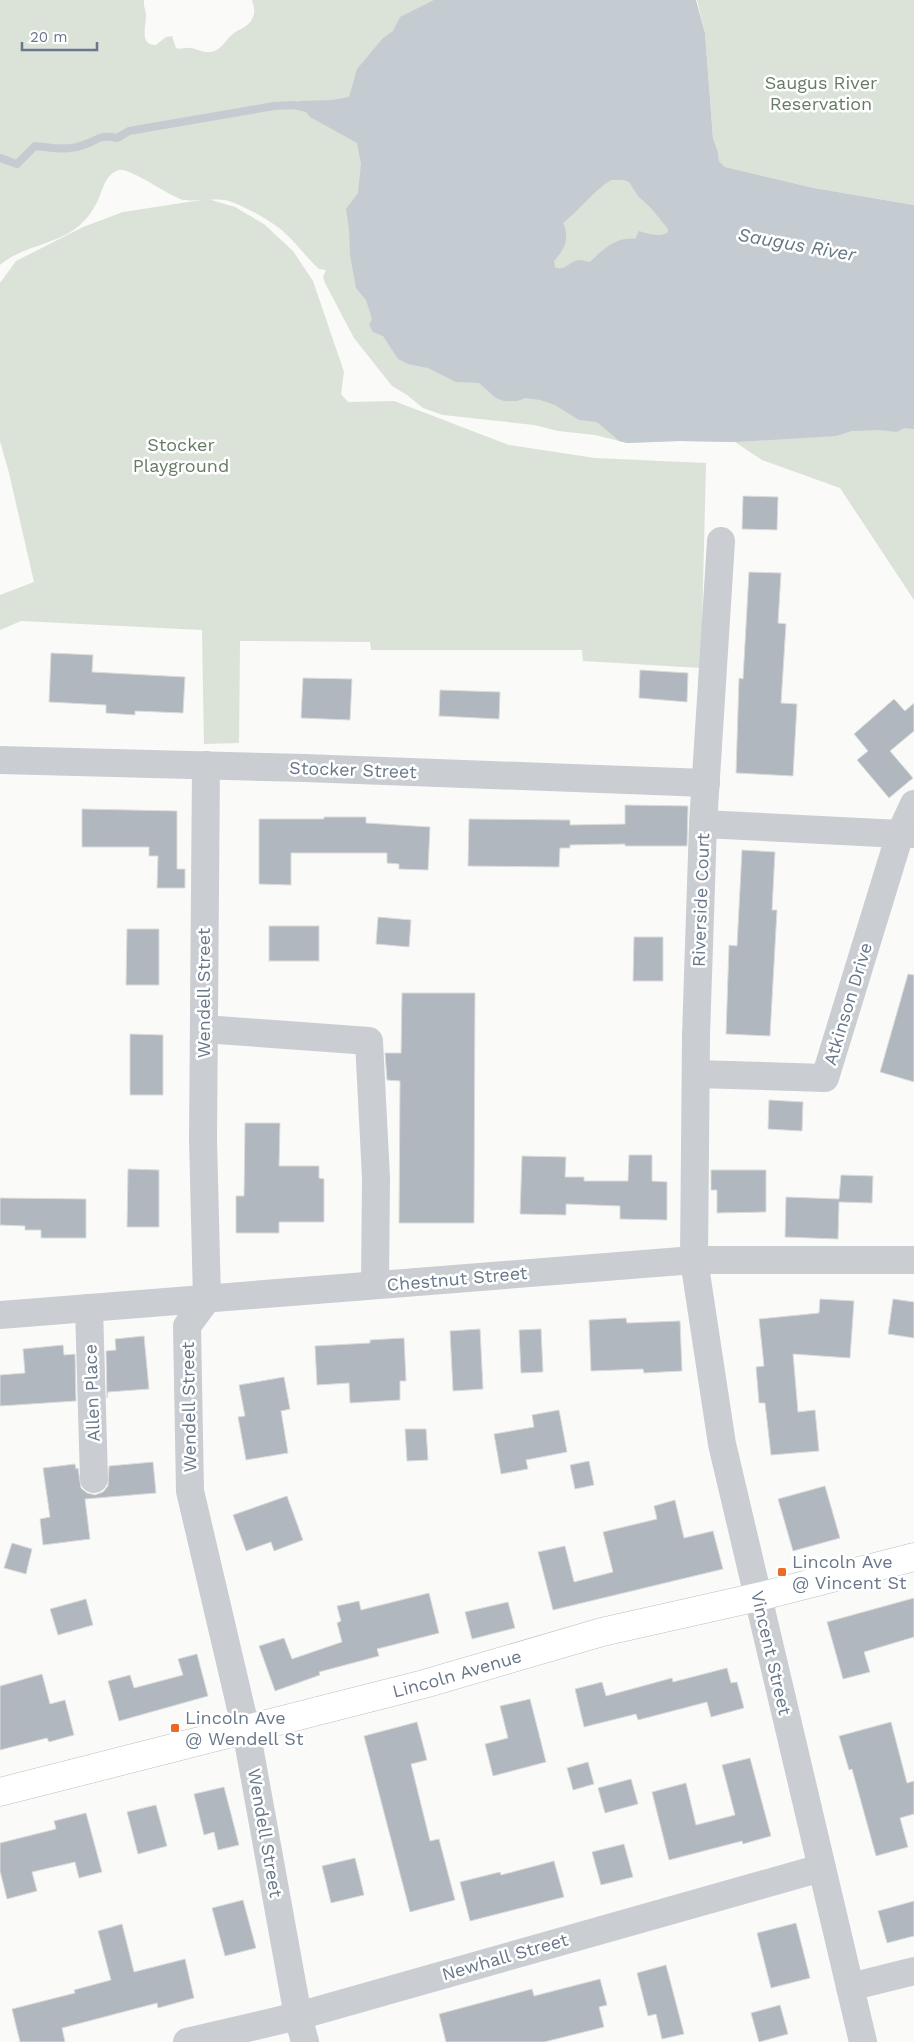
<svg xmlns="http://www.w3.org/2000/svg" width="914" height="2042" font-family="'Work Sans',sans-serif">
  <rect width="100%" height="100%" fill="#fafaf8"/>
  <!-- green -->
  <g fill="#dbe2d8">
    <path d="M0 0H144C143 6 146 10 146 16 146 27 139 45 156 45L166 37 172 36 176 48C181 50 186 47 191 48 198 49 203 53 210 52 221 51 226 39 234 33 240 29 249 26 252 19 256 12 254 7 252 0H553L604 161 914 355V600L840 488 762 460 735 442 679 441 627 443 595 435 558 431 534 425 443 415 423 408 407 395 392 386 354 338 325 283 323 277 326 270 319 269C307 258 297 244 285 233 272 221 246 207 229 201 213 197 190 203 180 199 167 194 128 167 119 170 103 175 103 193 95 206 92 211 88 217 84 221 62 245 24 244 0 265Z"/>
    <path d="M697 0H914V205L814 188 725 167 719 161 718 152 713 138 705 33Z"/>
    <path d="M208 199 235 207 264 224 293 251 313 281 344 372 341 394 348 402 394 401 509 445 595 458 706 463 701 668 583 661 582 650H371L370 642 240 641 239 743 204 744 202 630 21 621 0 630V595L34 582 9 473 0 441V283L16 261 83 227 123 212Z"/>
  </g>
  <!-- water -->
  <path fill="#c4ccd2" fill-rule="evenodd" d="M434 0H696L705 33 713 138 718 152 719 161 725 167 814 188 914 205V429L904 428 897 432 878 430 852 431 836 436 735 442 679 441 627 443 619 441 597 422 579 420 555 405 540 400 526 398 517 401H504L496 398 479 383 456 382 428 368 408 364 398 359 383 336 373 332 369 325 372 319 366 300 356 288 350 255 349 229 346 209 358 193 361 164 357 143 310 117 298 101 332 100 349 97 357 69 383 38 393 31 400 17ZM611 180H624L629 182 638 196 651 208 668 229V232C660 238 649 234 639 231L635 239C617 236 602 250 590 262 587 261 581 260 578 260 569 262 564 272 555 267L554 261C565 249 570 238 563 223 580 210 593 191 611 180Z"/>
  <g fill="none" stroke-linecap="round" stroke-linejoin="round">
    <!-- stream -->
    <path stroke="#c4ccd2" stroke-width="8" d="M0 158 17 164 35 146C51 148 68 151 83 145 100 140 97 134 117 138L129 131 274 106 293 105 312 109"/>
  </g>
  <!-- building -->
  <g fill="#b1b7bf" stroke="#dcdcda">
    <path d="M743 496 778 497 777 530 742 529Z"/>
    <path d="M749 572 781 573 778 623 786 624 781 703 797 704 793 776 736 773 739 678 743 679Z"/>
    <path d="M51 653 93 655 92 672 185 677 183 713 135 711V715L106 713V705L49 702Z"/>
    <path d="M640 670 688 673 687 702 639 698Z"/>
    <path d="M303 678 352 679 350 720 301 718Z"/>
    <path d="M440 690 500 692 499 719 439 716Z"/>
    <path d="M894 699 905 711 914 703V731L890 751 913 778 889 798 857 760 868 751 854 734Z"/>
    <path d="M625 805 688 806 687 846H625V844L570 845V848H560L559 867 468 866 469 819 570 820V825L625 824Z"/>
    <path d="M82 809 177 811V869H185V888H157L158 856H149V847H82Z"/>
    <path d="M324 817H366V823L430 827 428 870 399 869V864L387 863V853H291V885L259 884V819H324Z"/>
    <path d="M742 850 775 852 772 910H777L770 1036 726 1034 729 945 737 946Z"/>
    <path d="M378 917 411 920 409 947 376 944Z"/>
    <rect x="269" y="926" width="50" height="35"/>
    <path d="M127 929H159V985H126Z"/>
    <path d="M634 937H663V981H633Z"/>
    <path d="M908 974 914 975V1082L880 1072Z"/>
    <path d="M402 993H475L474 1223H399L400 1081 387 1080 385 1053H401Z"/>
    <path d="M130 1034 163 1035V1095H130Z"/>
    <path d="M769 1100 803 1102 802 1131 768 1129Z"/>
    <path d="M245 1123H280L279 1166H319V1178L324 1179V1222H279V1233H236V1196H244Z"/>
    <path d="M629 1155H652V1181L667 1182V1220L620 1219V1206L566 1204V1215L520 1214 522 1156 566 1157 565 1177H584V1181H628Z"/>
    <path d="M128 1169 159 1170V1227H127Z"/>
    <path d="M711 1170H766V1212L717 1213V1190H711Z"/>
    <path d="M841 1175 873 1176 872 1203 839 1202 838 1239 785 1237 786 1197 839 1199Z"/>
    <path d="M0 1198 86 1199V1238H41V1230H25V1226L0 1225Z"/>
    <path d="M820 1299 854 1301 850 1358 793 1354 798 1412 815 1410 819 1451 771 1455 765 1403H759L756 1367 764 1366 759 1319 819 1313Z"/>
    <path d="M893 1299 914 1302V1338L888 1334Z"/>
    <path d="M626 1318 627 1323 680 1321 682 1371 644 1373 643 1369 591 1371 589 1320Z"/>
    <path d="M480 1329 483 1389 453 1391 450 1331Z"/>
    <path d="M541 1329 543 1372 521 1373 519 1330Z"/>
    <path d="M144 1336 149 1389 108 1392 107 1398 106 1351 116 1350 115 1339Z"/>
    <path d="M404 1338 406 1381H400V1400L350 1403 349 1383 317 1385 315 1346 370 1343V1340Z"/>
    <path d="M63 1345 64 1355 75 1354 76 1401 0 1406V1375L25 1373 23 1349Z"/>
    <path d="M284 1377 290 1409 281 1411 288 1453 246 1460 238 1417 245 1416 239 1385Z"/>
    <path d="M559 1410 567 1452 526 1460 528 1469 501 1474 494 1434 534 1427 532 1415Z"/>
    <path d="M405 1429H426L428 1460 407 1461Z"/>
    <path d="M589 1461 594 1485 575 1489 570 1465Z"/>
    <path d="M153 1462 156 1493 85 1499 90 1539 43 1545 40 1519 50 1517 43 1468 75 1464 76 1469 78 1468 81 1488 87 1493 95 1495 103 1492 108 1486 109 1466Z"/>
    <path d="M825 1486 840 1538 793 1551 778 1499Z"/>
    <path d="M287 1496 303 1540 274 1551 271 1542 246 1551 233 1515Z"/>
    <path d="M675 1500 684 1538 713 1531 723 1569 553 1610 538 1552 565 1546 574 1582 613 1572 603 1532 657 1519 654 1506Z"/>
    <path d="M12 1543 32 1549 26 1574 4 1568Z"/>
    <path d="M429 1593 439 1633 377 1649 379 1656 319 1672 320 1675 275 1691 259 1646 284 1638 292 1659 342 1642 337 1623 341 1621 337 1606 359 1601 361 1610Z"/>
    <path d="M914 1598V1637L864 1652 870 1672 843 1679 827 1622Z"/>
    <path d="M86 1599 93 1625 58 1635 50 1609Z"/>
    <path d="M508 1602 515 1628 472 1639 465 1612Z"/>
    <path d="M197 1654 208 1696 119 1721 108 1681 130 1675 134 1688 183 1675 178 1659Z"/>
    <path d="M727 1668 731 1683 737 1682 744 1708 711 1717 707 1702 638 1720 636 1714 584 1727 575 1689 602 1682 606 1696 672 1678 673 1682Z"/>
    <path d="M42 1674 50 1704 65 1700 74 1735 49 1742 47 1738 0 1750V1686Z"/>
    <path d="M530 1699 546 1762 493 1776 485 1744 508 1738 500 1706Z"/>
    <path d="M417 1722 427 1760 411 1764 430 1841 439 1839 455 1900 410 1912 364 1736Z"/>
    <path d="M891 1722 907 1783 914 1781V1814L900 1818 908 1847 876 1856 852 1769 849 1770 839 1736Z"/>
    <path d="M750 1758 771 1836 743 1844 742 1841 669 1860 652 1792 686 1783 696 1825 735 1815 722 1765Z"/>
    <path d="M588 1762 594 1784 573 1790 567 1768Z"/>
    <path d="M631 1779 638 1804 605 1813 598 1788Z"/>
    <path d="M224 1787 239 1845 218 1850 214 1832 204 1835 194 1794Z"/>
    <path d="M156 1805 167 1846 138 1854 127 1812Z"/>
    <path d="M86 1813 102 1872 79 1878 75 1862 32 1872 37 1891 7 1899 0 1871V1843L56 1829 54 1821Z"/>
    <path d="M624 1844 633 1877 601 1885 592 1852Z"/>
    <path d="M355 1858 364 1895 331 1903 322 1866Z"/>
    <path d="M554 1861 564 1897 470 1921 460 1882 500 1872 501 1875Z"/>
    <path d="M243 1900 256 1948 225 1956 212 1908Z"/>
    <path d="M914 1901V1936L887 1943 878 1911Z"/>
    <path d="M796 1923 810 1978 771 1988 757 1933Z"/>
    <path d="M122 1924 134 1972 185 1959 194 1998 158 2008 157 2003 62 2028 65 2042H20L12 2009 75 1993 74 1990 111 1980 98 1931Z"/>
    <path d="M666 1965 684 2034 662 2039 656 2014 648 2016 637 1973Z"/>
    <path d="M600 1979 607 2005 599 2007 604 2027 544 2042H446L439 2014 532 1989 534 1996Z"/>
    <path d="M780 2005 788 2034 759 2042 751 2013Z"/>
  </g>
  <g fill="none" stroke-linecap="round" stroke-linejoin="round">
    <defs>
      <g id="major">
        <path id="s1" d="M0 1792 424 1684 602 1632 762 1596 914 1557"/>
      </g>
    </defs>
    <!-- major casing -->
    <use href="#major" stroke="#bbbec3" stroke-width="29"/>
    <!-- minor -->
    <g stroke="#cacdd1" stroke-width="28">
      <path d="M721 541 703 824 696 1036 694 1260 722 1444 863 2042"/>
      <path d="M0 760 305 768 706 783"/>
      <path d="M206 765 203 1139 207 1299 187 1326 190 1491 246 1730 298 2016 305 2042"/>
      <path d="M914 804 900 834H914"/>
      <path d="M204 1029 369 1041 376 1178 375 1285"/>
      <path d="M696 1074 825 1078 900 834 703 824"/>
      <path d="M89 1308 94 1479"/>
      <path d="M0 1315 694 1260H914"/>
      <path d="M850 1987 914 1971"/>
      <path d="M187 2042 298 2016 821 1868"/>
    </g>
    <!-- major -->
    <use href="#major" stroke="#fff" stroke-width="28"/>
  </g>
  <!-- markers -->
  <g fill="#eb6a26" stroke="#fff" stroke-width="2">
    <rect x="777" y="1567" width="10" height="10" rx="2.5"/>
    <rect x="170" y="1723" width="10" height="10" rx="2.5"/>
  </g>
  <g text-anchor="middle" stroke-width="5" stroke-linejoin="round" paint-order="stroke">
    <!-- park labels -->
    <g font-size="18" fill="#657b63" stroke="#fff">
      <text x="821" y="89">Saugus River<tspan x="821" dy="21">Reservation</tspan></text>
      <text x="181" y="451">Stocker<tspan x="181" dy="21">Playground</tspan></text>
    </g>
    <!-- street labels -->
    <g font-size="18" fill="#68778a" stroke="#fff">
      <text transform="translate(353 770) rotate(2)" y="6">Stocker Street</text>
      <text transform="translate(701 900) rotate(-88)" y="6">Riverside Court</text>
      <text transform="translate(204 993) rotate(-90)" y="6">Wendell Street</text>
      <text transform="translate(848 1004) rotate(-73)" y="6">Atkinson Drive</text>
      <text transform="translate(457 1279) rotate(-5)" y="6">Chestnut Street</text>
      <text transform="translate(92 1393) rotate(-92)" y="6">Allen Place</text>
      <text transform="translate(189 1407) rotate(-91)" y="6">Wendell Street</text>
      <text transform="translate(771 1653) rotate(77)" y="6">Vincent Street</text>
      <text dy="6" stroke="none"><textPath href="#s1" startOffset="472">Lincoln Avenue</textPath></text>
      <text transform="translate(265 1833) rotate(80)" y="6">Wendell Street</text>
      <text transform="translate(505 1957) rotate(-16)" y="6">Newhall Street</text>
    </g>
    <!-- poi labels -->
    <g font-size="18" fill="#68778a" stroke="#fff" text-anchor="start">
      <text x="792" y="1568">Lincoln Ave<tspan x="792" dy="21">@ Vincent St</tspan></text>
      <text x="185" y="1724">Lincoln Ave<tspan x="185" dy="21">@ Wendell St</tspan></text>
    </g>
    <!-- water labels -->
    <g font-size="19" font-style="italic" fill="#637884" stroke="#fff">
      <text transform="translate(797 244) rotate(10)" y="7">Saugus River</text>
    </g>
  </g>
  <!-- scale -->
  <path d="M22 42v8h75v-8" fill="none" stroke="#68778a" stroke-width="2.5"/>
  <text x="30" y="42" font-size="15" fill="#68778a" stroke="#ffffff" stroke-width="4" paint-order="stroke">20 m</text>
</svg>
